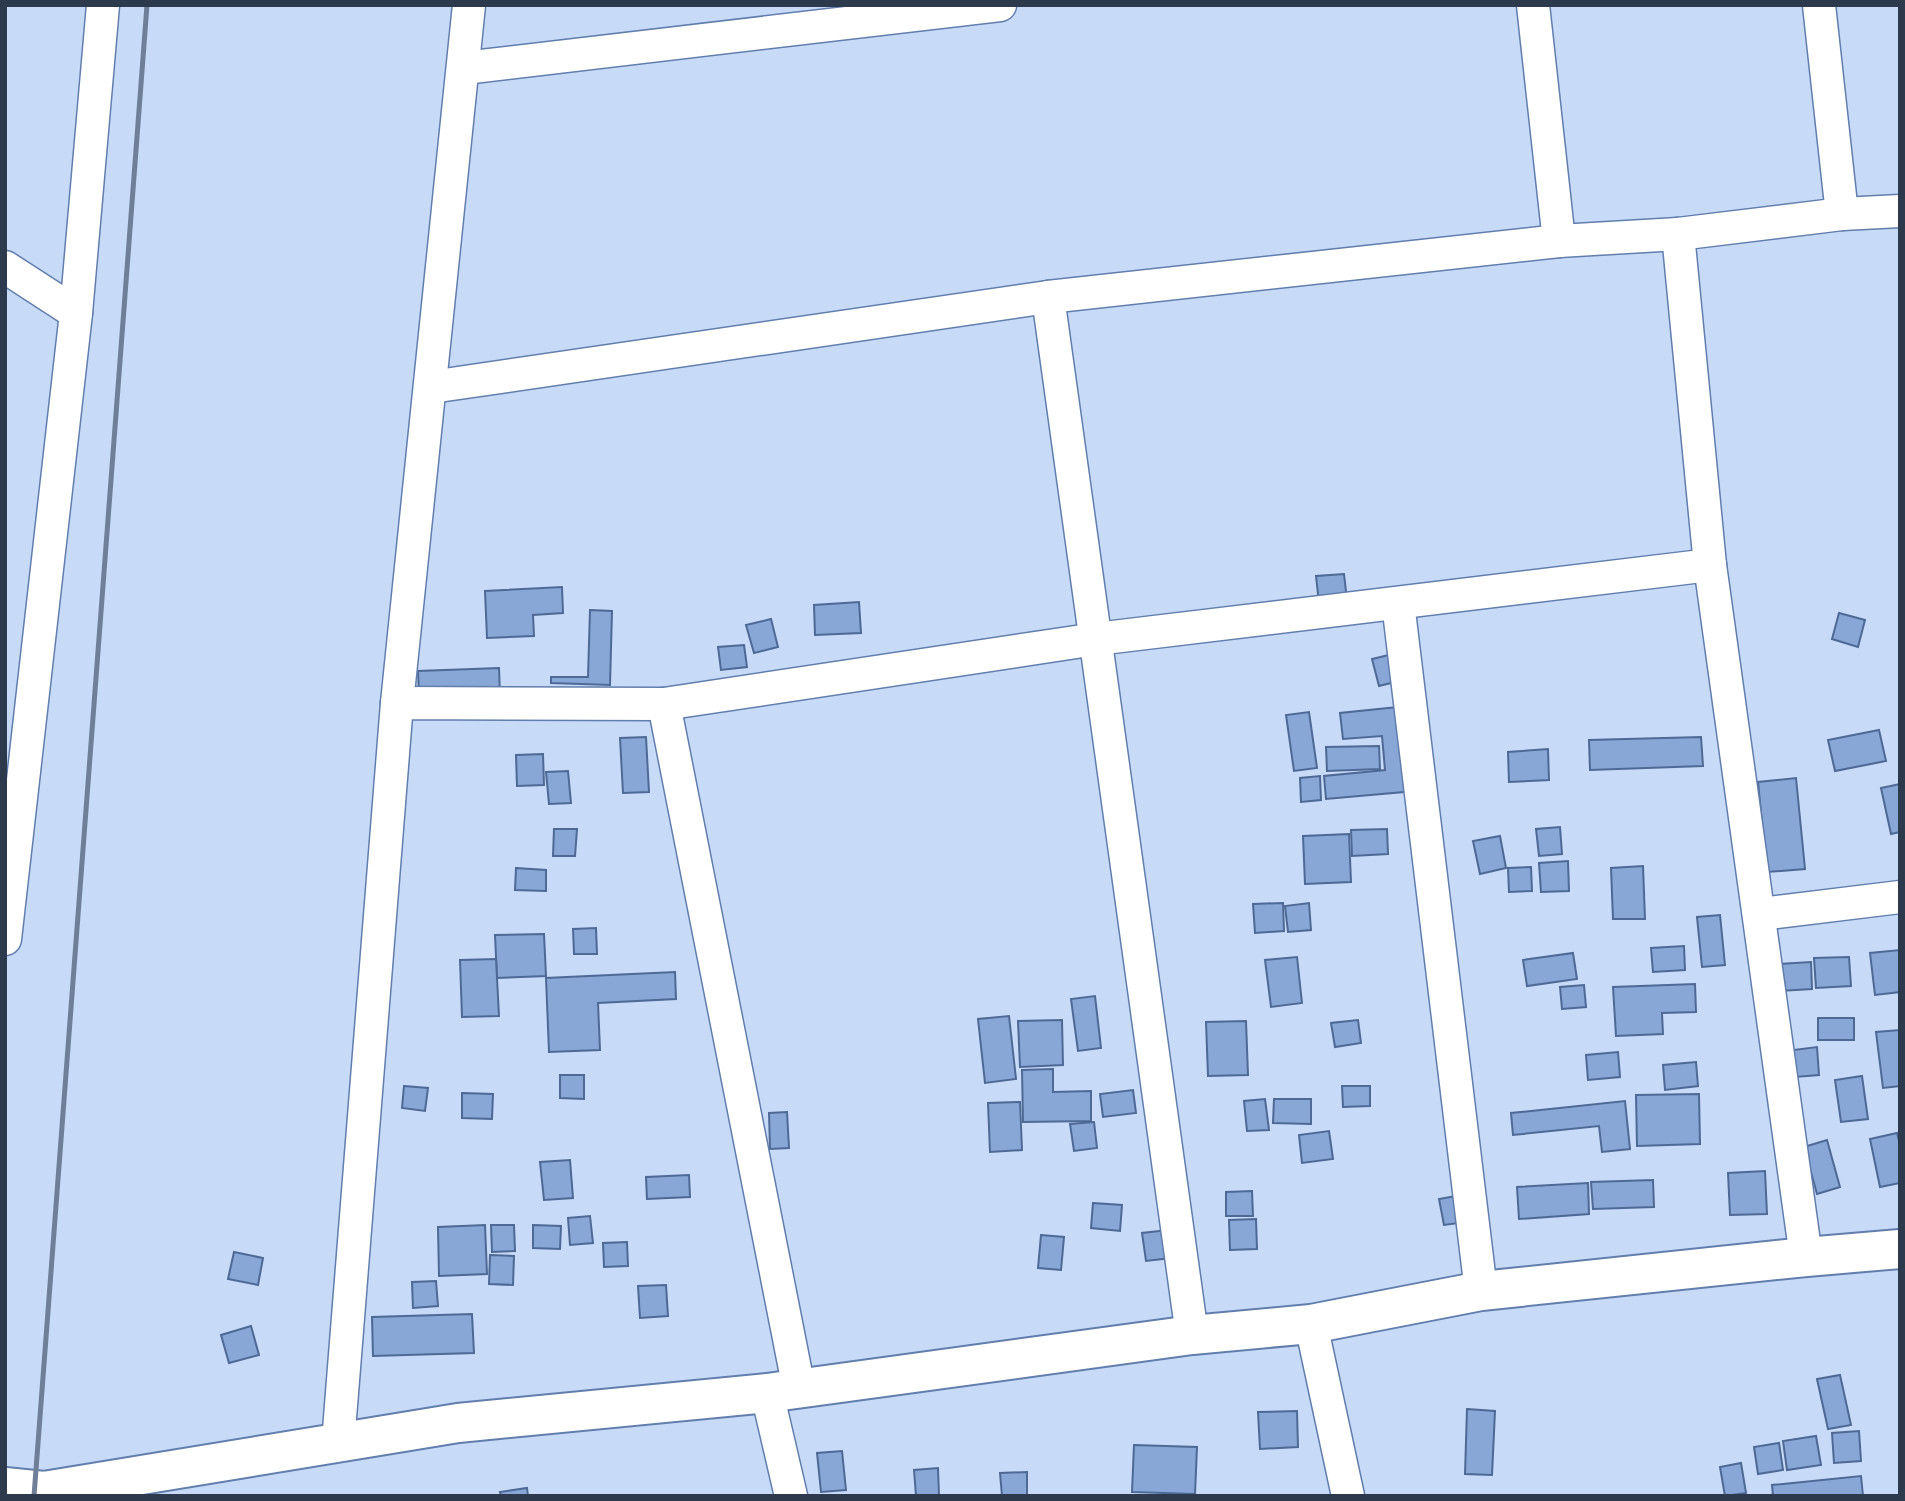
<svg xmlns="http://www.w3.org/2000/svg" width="1905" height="1501" font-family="Commissioner,sans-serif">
  <rect width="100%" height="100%" fill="#c7daf8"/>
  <!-- building -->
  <g fill="#88a6d6" stroke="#4e6995" stroke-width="2">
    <path d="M1344 574 1347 600 1319 603 1316 576Z"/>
    <path d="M562 587 563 613 533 615 534 636 487 638 485 591Z"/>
    <path d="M859 602 861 633 815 635 814 605Z"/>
    <path d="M590 610 612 611 610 685 551 683V677H588Z"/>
    <path d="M1839 613 1865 620 1858 647 1832 639Z"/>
    <path d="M771 619 778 647 754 653 746 625Z"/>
    <path d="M744 645 747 667 721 670 718 647Z"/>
    <path d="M1393 654 1399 681 1379 686 1372 659Z"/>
    <path d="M499 668 500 695 420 715 418 671Z"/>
    <path d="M1407 706 1415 791 1326 799 1324 776 1385 770 1382 736 1343 739 1340 713Z"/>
    <path d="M1309 712 1317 768 1294 771 1286 715Z"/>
    <path d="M1879 730 1886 761 1835 771 1828 740Z"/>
    <path d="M646 737 649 792 623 793 620 738Z"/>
    <path d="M1701 737 1703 766 1590 770 1589 740Z"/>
    <path d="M1379 746 1380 769 1327 771 1326 747Z"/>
    <path d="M1548 749 1549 780 1509 782 1508 752Z"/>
    <path d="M543 754 544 785 517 786 516 755Z"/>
    <path d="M568 771 571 803 549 804 546 772Z"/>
    <path d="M1320 776 1321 800 1301 802 1300 778Z"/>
    <path d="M1796 778 1805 869 1767 872 1758 782Z"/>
    <path d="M1900 784V832L1891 834 1881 788Z"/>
    <path d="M1560 827 1562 854 1539 856 1536 829Z"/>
    <path d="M554 829H577L575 856H553Z"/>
    <path d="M1387 829 1388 854 1352 856 1351 830Z"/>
    <path d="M1349 834 1351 882 1305 884 1303 836Z"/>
    <path d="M1500 836 1506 868 1480 874 1473 841Z"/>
    <path d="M1568 861 1569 891 1541 892 1539 863Z"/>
    <path d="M1643 866 1645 919H1613L1611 868Z"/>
    <path d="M1531 867 1532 891 1509 892 1508 868Z"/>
    <path d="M516 868 546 870V891L515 890Z"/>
    <path d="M1283 903 1284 931 1255 933 1253 904Z"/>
    <path d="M1309 903 1311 930 1288 932 1285 906Z"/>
    <path d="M1720 915 1725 965 1702 967 1697 917Z"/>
    <path d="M596 928 597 954H574L573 929Z"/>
    <path d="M544 934 546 976 497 978 495 935Z"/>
    <path d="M1684 946 1685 970 1653 972 1651 948Z"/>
    <path d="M1900 950V992L1875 995 1870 953Z"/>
    <path d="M1573 953 1577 979 1527 986 1523 960Z"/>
    <path d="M1297 957 1302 1003 1271 1007 1265 960Z"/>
    <path d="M1849 957 1851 986 1816 988 1814 958Z"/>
    <path d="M496 959 499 1016 462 1017 460 960Z"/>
    <path d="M1811 962 1812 989 1779 991 1777 964Z"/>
    <path d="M675 972 676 999 598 1003 600 1050 549 1052 546 978Z"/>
    <path d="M1695 984 1696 1012 1662 1013 1663 1034 1616 1036 1613 987Z"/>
    <path d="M1584 985 1586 1007 1562 1009 1560 987Z"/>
    <path d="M1095 996 1101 1048 1078 1051 1071 999Z"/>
    <path d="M1009 1016 1016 1079 985 1083 978 1019Z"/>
    <rect x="1818" y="1018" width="36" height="22"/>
    <path d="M1062 1020 1063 1065 1020 1067 1018 1021Z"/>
    <path d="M1358 1020 1361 1043 1335 1047 1331 1023Z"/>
    <path d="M1246 1021 1248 1075 1208 1076 1206 1022Z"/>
    <path d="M1900 1030V1086L1883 1088 1876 1032Z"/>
    <path d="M1817 1047 1819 1075 1795 1077 1793 1050Z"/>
    <path d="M1618 1052 1620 1077 1588 1080 1586 1055Z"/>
    <path d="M1696 1062 1698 1086 1665 1090 1663 1065Z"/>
    <path d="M1053 1069V1092L1091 1091V1121L1023 1122 1022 1070Z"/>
    <path d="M560 1075H584V1099L560 1098Z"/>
    <path d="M1862 1076 1868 1119 1841 1122 1835 1080Z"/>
    <path d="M404 1086 428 1088 425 1111 402 1108Z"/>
    <path d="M1342 1086H1370V1106L1343 1107Z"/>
    <path d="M1133 1090 1136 1113 1103 1117 1100 1094Z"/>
    <path d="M462 1093 493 1094 492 1119 462 1118Z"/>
    <path d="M1699 1094 1700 1144 1637 1146 1636 1095Z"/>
    <path d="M1265 1099 1269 1130 1247 1131 1244 1101Z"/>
    <path d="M1274 1099H1311V1124L1273 1123Z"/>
    <path d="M1625 1101 1630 1149 1602 1152 1599 1126 1513 1135 1511 1113Z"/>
    <path d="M1020 1102 1022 1150 990 1152 988 1103Z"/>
    <path d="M787 1112 789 1148 770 1149 769 1113Z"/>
    <path d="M1094 1122 1097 1148 1074 1151 1070 1124Z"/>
    <path d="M1329 1131 1333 1159 1302 1163 1299 1135Z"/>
    <path d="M1897 1133 1900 1145V1183L1880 1187 1870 1139Z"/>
    <path d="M1827 1140 1840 1187 1817 1194 1804 1147Z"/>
    <path d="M570 1160 573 1198 544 1200 540 1162Z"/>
    <path d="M1765 1171 1767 1214 1730 1215 1728 1173Z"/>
    <path d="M689 1175 690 1197 647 1199 646 1177Z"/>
    <path d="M1653 1180 1654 1207 1593 1209 1591 1182Z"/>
    <path d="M1588 1183 1589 1214 1519 1219 1517 1187Z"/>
    <path d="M1252 1191 1253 1216H1226V1192Z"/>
    <path d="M1462 1195 1467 1222 1444 1225 1439 1199Z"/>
    <path d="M1093 1203 1122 1205 1120 1231 1091 1228Z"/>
    <path d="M590 1216 593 1243 570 1245 568 1218Z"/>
    <path d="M1256 1219 1257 1249 1230 1250 1229 1220Z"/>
    <path d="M485 1225 487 1274 439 1276 438 1227Z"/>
    <path d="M491 1225H514L515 1251 492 1252Z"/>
    <path d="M533 1225 561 1226 560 1249 533 1248Z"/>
    <path d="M1168 1230 1171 1258 1146 1261 1142 1233Z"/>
    <path d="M1041 1235 1064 1237 1061 1270 1038 1268Z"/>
    <path d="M627 1242 628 1266 604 1267 603 1243Z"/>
    <path d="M234 1252 263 1258 258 1285 228 1279Z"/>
    <path d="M490 1255 514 1256 513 1285 489 1284Z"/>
    <path d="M436 1281 438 1306 413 1308 412 1282Z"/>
    <path d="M666 1285 668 1316 640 1318 638 1286Z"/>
    <path d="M472 1314 474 1353 373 1356 372 1317Z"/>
    <path d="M251 1326 259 1355 229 1363 221 1335Z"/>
    <path d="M1840 1375 1851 1425 1828 1429 1817 1379Z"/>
    <path d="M1467 1409 1495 1411 1492 1475 1465 1474Z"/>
    <path d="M1297 1411 1298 1447 1260 1449 1258 1412Z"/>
    <path d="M1859 1431 1861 1461 1834 1463 1832 1433Z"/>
    <path d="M1816 1436 1821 1465 1787 1470 1783 1441Z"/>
    <path d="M1779 1443 1783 1470 1758 1474 1754 1447Z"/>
    <path d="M1134 1445 1197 1447 1195 1494 1132 1492Z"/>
    <path d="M842 1451 846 1490 821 1492 817 1453Z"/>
    <path d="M1741 1463 1746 1493 1725 1496 1720 1467Z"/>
    <path d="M938 1468 939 1496H916L914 1470Z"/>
    <path d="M1027 1472V1496H1002L1000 1473Z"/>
    <path d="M1861 1476 1863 1496H1773L1772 1485Z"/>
    <path d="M527 1488 528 1496H501L500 1492Z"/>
  </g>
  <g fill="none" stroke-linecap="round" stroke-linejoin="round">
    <defs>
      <g id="street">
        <path d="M1533 5 1559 241"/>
        <path d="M1819 5 1842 214"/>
        <path d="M464 68 1000 5"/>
        <path d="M1678 234 1710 565 1806 1257"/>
        <path d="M5 267 76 313"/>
        <path d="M1048 297 1192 1335"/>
        <path d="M431 387 1048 297 1559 241 1678 234 1842 214 1900 211"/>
        <path d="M1398 603 1481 1291"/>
        <path d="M397 703 469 5"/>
        <path d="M664 704 799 1389"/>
        <path d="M1760 914 1900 897"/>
        <path d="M5 939 76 313 103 5"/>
        <path d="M1311 1324 1348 1496"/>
        <path d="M767 1393 791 1496"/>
        <path d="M338 1443 397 703 664 704 1096 639 1710 565"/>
      </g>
      <path id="secondary" d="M5 1487 44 1491 458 1423 767 1393 1192 1335 1311 1324 1481 1291 1806 1257 1900 1249"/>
    </defs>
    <!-- street casing -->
    <use href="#street" stroke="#627eac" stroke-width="35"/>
    <!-- secondary casing -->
    <use href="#secondary" stroke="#627eac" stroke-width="42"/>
    <!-- street -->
    <use href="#street" stroke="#fff" stroke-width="32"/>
    <!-- secondary -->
    <use href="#secondary" stroke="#fff" stroke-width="38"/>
    <!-- rail -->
    <path stroke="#707f98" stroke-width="5" d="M34 1496 147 5"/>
  </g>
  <!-- border -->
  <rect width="1905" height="1501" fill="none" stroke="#2d394d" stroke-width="14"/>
</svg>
